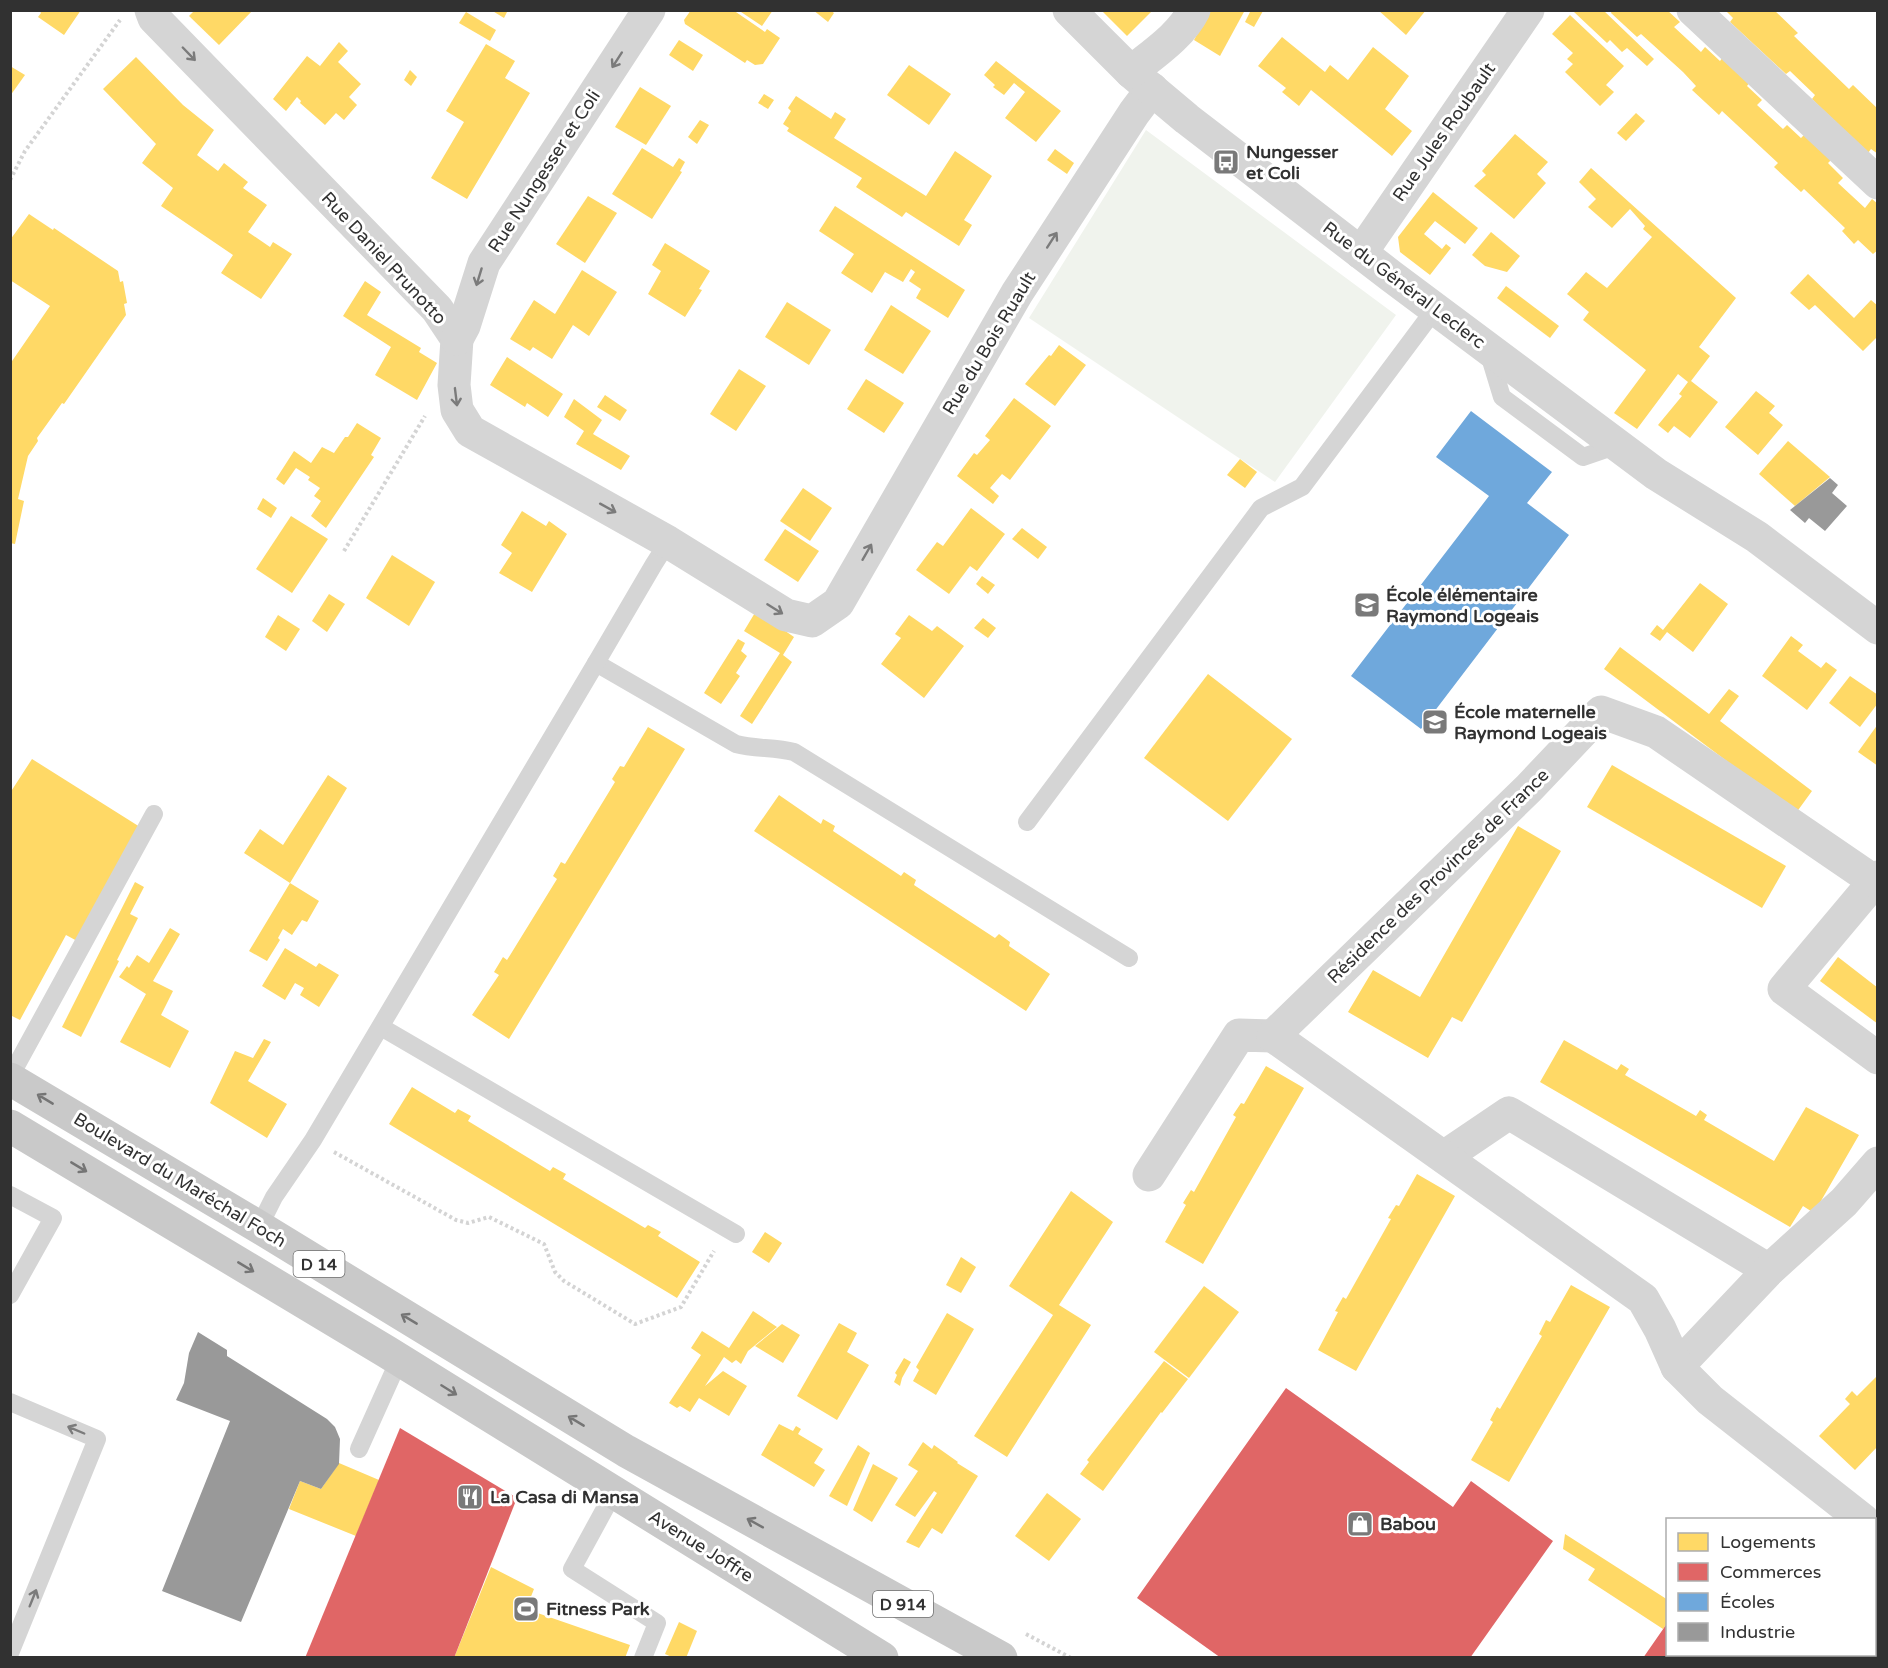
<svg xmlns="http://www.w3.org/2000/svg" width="1888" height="1668" font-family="'Varela Round',sans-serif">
  <rect width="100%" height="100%" fill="#fff"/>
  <!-- green -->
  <path fill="#f0f3ed" d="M1146 130 1396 315 1275 482 1029 318Z"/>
  <!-- homes -->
  <g fill="#ffd966">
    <path d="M39 10H81L64 35 38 17 41 13Z"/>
    <path d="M195 10H253L219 45 189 16Z"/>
    <path d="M491 10H508L504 18Z"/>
    <path d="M691 10H733L765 32 767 29 780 38 763 64 755 65 747 60 745 63 685 24 684 20Z"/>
    <path d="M738 10H773L762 26Z"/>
    <path d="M813 10H830L834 13 828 22Z"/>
    <path d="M1101 10H1153L1127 36Z"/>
    <path d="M1210 10H1245L1220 56 1194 40Z"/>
    <path d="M1251 10 1263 11 1254 27 1245 22Z"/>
    <path d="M1378 10H1426L1406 35Z"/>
    <path d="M1576 10H1603L1654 59 1647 66 1627 48 1622 52 1610 40 1607 43 1574 12Z"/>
    <path d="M1612 10H1667L1680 22 1674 27 1701 52 1705 47 1720 61 1723 57 1750 82 1747 86 1762 100 1757 105 1783 129 1787 125 1801 138 1805 134 1831 160 1828 163 1843 178 1838 183 1865 208 1872 199 1878 204V250L1873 254 1858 240 1854 244 1842 231 1845 228 1804 189 1801 192 1774 167 1778 163 1722 111 1719 115 1692 90 1696 86 1683 72 1641 34 1637 37 1611 13Z"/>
    <path d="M1725 10H1774L1798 33 1794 36 1849 89 1853 85 1878 109 1876 114 1878 154 1871 149 1868 153 1812 99 1815 95 1790 71 1786 74 1730 22 1733 18Z"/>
    <path d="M466 12 496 30 490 41 459 23Z"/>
    <path d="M1570 15 1624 66 1606 85 1614 92 1600 106 1565 72 1573 64 1567 59 1573 53 1552 34Z"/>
    <path d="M1282 37 1325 72 1330 65 1348 80 1373 47 1409 76 1385 109 1412 131 1392 156 1311 90 1299 106 1282 92 1286 88 1258 66Z"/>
    <path d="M679 40 703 55 693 71 669 55Z"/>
    <path d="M339 42 348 51 338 62 361 84 349 97 357 105 344 120 336 113 325 125 300 103 301 101 297 97 286 111 273 99 307 56 320 66Z"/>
    <path d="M486 44 515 61 505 78 530 93 467 199 431 178 464 122 446 111Z"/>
    <path d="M136 57 183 105 214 130 197 155 218 171 224 163 248 182 243 188 267 205 248 232 270 247 273 242 292 254 261 299 221 273 233 255 161 206 173 188 142 163 156 144 103 89Z"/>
    <path d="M996 61 1061 111 1036 142 1005 118 1025 92 1014 83 1004 95 993 87 995 85 984 75Z"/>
    <path d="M909 65 951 94 929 125 887 95Z"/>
    <path d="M10 66 25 75 10 96Z"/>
    <path d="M410 70 417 77 411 86 404 80Z"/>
    <path d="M640 87 671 106 646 145 615 127Z"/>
    <path d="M764 94 774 100 768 109 758 103Z"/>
    <path d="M796 96 831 119 835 112 846 119 834 138 926 196 955 151 992 176 964 220 972 225 959 246 906 212 902 217 856 187 862 178 787 131 789 128 783 124 791 111 788 108Z"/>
    <path d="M1636 113 1645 121 1626 141 1617 133Z"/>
    <path d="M700 120 709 125 697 144 688 137Z"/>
    <path d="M1515 134 1548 162 1537 174 1546 183 1514 219 1474 186 1486 175 1482 171Z"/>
    <path d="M642 148 673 167 679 158 685 162 680 171 682 172 652 219 612 194Z"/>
    <path d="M1055 149 1074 163 1067 174 1047 160Z"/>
    <path d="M1591 168 1736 298 1699 347 1710 356 1691 381 1718 402 1690 438 1674 426 1668 433 1658 425 1682 396 1679 394 1688 382 1678 374 1637 429 1614 413 1646 370 1583 320 1589 312 1567 294 1586 272 1607 288 1652 237 1643 229 1645 226 1630 209 1612 228 1588 207 1596 199 1579 182Z"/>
    <path d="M1433 192 1478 228 1465 244 1435 221 1424 234 1442 249 1446 244 1451 248 1430 275 1400 252 1398 237Z"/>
    <path d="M588 196 617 213 585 263 556 244Z"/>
    <path d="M835 206 965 290 948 318 916 298 921 289 909 281 915 272 911 269 903 282 885 272 872 293 841 273 854 254 819 231Z"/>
    <path d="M29 214 53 230 54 228 118 271 120 282 123 281 127 303 124 304 126 315 64 404 62 403 37 438 38 441 28 456 18 499 24 501 15 544 10 543V364L50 306 10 280V240Z"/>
    <path d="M1491 232 1520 256 1507 272 1485 266 1472 255Z"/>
    <path d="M665 243 710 271 699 289 702 290 685 317 648 294 661 271 652 265Z"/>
    <path d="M582 270 617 292 589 336 573 325 552 359 533 347 530 351 510 339 534 300 555 314Z"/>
    <path d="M1808 274 1854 318 1871 300 1878 306V336L1863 351 1815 305 1809 310 1790 293Z"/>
    <path d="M365 281 381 292 367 315 421 348 419 352 437 363 417 400 375 375 391 347 343 316Z"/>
    <path d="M1506 286 1559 326 1550 338 1497 298Z"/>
    <path d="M787 302 831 330 809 365 765 337Z"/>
    <path d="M891 305 931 331 903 374 864 350Z"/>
    <path d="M1059 345 1086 365 1055 406 1025 384 1049 355 1051 356Z"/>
    <path d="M507 357 563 394 548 417 527 403 525 407 490 385Z"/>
    <path d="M739 369 766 386 736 431 710 414Z"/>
    <path d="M866 379 904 403 884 433 847 409Z"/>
    <path d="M1756 391 1775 406 1769 413 1783 425 1758 455 1725 427Z"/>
    <path d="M605 395 627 410 620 421 597 407Z"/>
    <path d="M1014 398 1051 426 1010 480 1002 474 990 488 999 496 993 504 957 476 974 453 977 455 990 440 985 436Z"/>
    <path d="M574 399 602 420 593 434 630 456 621 470 576 444 584 431 564 417Z"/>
    <path d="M357 423 381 438 371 455 374 457 326 528 311 516 321 501 314 496 320 488 308 480 310 477 296 468 284 485 276 479 294 451 311 463 322 447 334 453 345 437H348Z"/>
    <path d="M1788 441 1830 477 1795 506 1759 474Z"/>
    <path d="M1240 459 1257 472 1245 488 1227 475Z"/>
    <path d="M803 488 832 508 810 541 780 521Z"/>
    <path d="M263 498 277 508 271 518 257 509Z"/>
    <path d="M971 508 1005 534 977 571 970 566 949 594 916 570 937 542 943 546Z"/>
    <path d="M522 511 546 526 549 521 567 534 532 592 499 573 512 553 501 545Z"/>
    <path d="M291 516 328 539 292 593 256 569Z"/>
    <path d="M1022 528 1047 547 1038 559 1012 539Z"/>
    <path d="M785 529 819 551 798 582 764 560Z"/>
    <path d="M392 555 435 582 409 626 366 598Z"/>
    <path d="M982 576 995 585 988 594 976 584Z"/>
    <path d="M1700 583 1728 604 1693 652 1667 632 1660 641 1650 634 1657 625 1663 630Z"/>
    <path d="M329 594 345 604 327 632 312 621Z"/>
    <path d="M756 611 794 637 783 655 792 662 752 724 740 716 780 653 744 631Z"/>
    <path d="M278 615 300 629 286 651 265 637Z"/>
    <path d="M909 615 932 631 937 626 964 646 924 698 881 664 901 638 895 634Z"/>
    <path d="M983 618 996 628 988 638 974 628Z"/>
    <path d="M1791 636 1803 645 1798 651 1821 668 1826 662 1837 670 1807 710 1762 676Z"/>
    <path d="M738 639 745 643 741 651 747 656 736 673 740 676 721 704 704 693Z"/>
    <path d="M1620 647 1709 714 1729 689 1739 696 1720 721 1812 791 1796 813 1604 669Z"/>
    <path d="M1208 674 1292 739 1228 821 1144 758Z"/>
    <path d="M1850 676 1878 695V703L1860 727 1829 703Z"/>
    <path d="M1878 724V766L1858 752Z"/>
    <path d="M648 727 685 749 509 1039 472 1015 499 975 494 972 503 957 507 960 557 879 553 876 561 862 565 864 615 782 612 779 620 766 624 767Z"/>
    <path d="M32 759 140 827 79 942 66 935 20 1020 10 1015V793Z"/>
    <path d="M1612 765 1786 866 1762 908 1587 807Z"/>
    <path d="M328 775 347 788 290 883 319 901 307 922 302 920 292 935 283 929 278 938 280 940 267 961 249 951 290 883 244 853 260 829 283 845Z"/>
    <path d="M779 795 821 824 823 819 835 826 833 831 901 876 904 872 916 880 914 885 995 938 999 934 1010 942 1009 946 1050 974 1026 1011 754 831Z"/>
    <path d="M1518 826 1561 851 1462 1022 1452 1017 1428 1058 1348 1012 1373 970 1420 997Z"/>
    <path d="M135 882 144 887 130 914 138 918 117 960 119 961 81 1037 62 1027Z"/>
    <path d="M170 928 180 934 153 981 173 991 161 1015 189 1031 170 1068 120 1042 146 994 119 977 127 966 129 968 137 955 149 963Z"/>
    <path d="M285 948 316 967 319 963 339 975 319 1007 300 995 304 988 295 983 285 1000 262 986Z"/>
    <path d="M1838 957 1878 988V1024L1820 981Z"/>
    <path d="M264 1039 271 1042 248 1081 287 1104 267 1138 210 1103 235 1051 253 1058Z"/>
    <path d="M1564 1040 1617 1070 1621 1064 1629 1069 1625 1075 1696 1116 1700 1110 1707 1115 1704 1120 1774 1161 1806 1107 1859 1135 1814 1213 1803 1206 1790 1227 1540 1082Z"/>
    <path d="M1266 1066 1304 1088 1203 1264 1165 1242 1186 1205 1183 1203 1191 1190 1194 1192 1236 1117 1233 1115 1241 1103 1244 1104Z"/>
    <path d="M412 1087 455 1113 458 1109 471 1116 468 1121 550 1171 553 1167 566 1174 563 1179 645 1228 648 1225 661 1232 658 1236 700 1262 677 1298 389 1124Z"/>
    <path d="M1417 1174 1455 1196 1356 1371 1318 1350 1338 1312 1335 1311 1343 1297 1346 1299 1391 1219 1388 1218 1396 1205 1399 1206Z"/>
    <path d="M1071 1191 1113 1222 1059 1305 1091 1325 1007 1457 974 1436 1053 1315 1009 1286Z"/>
    <path d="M765 1232 782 1243 769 1263 752 1252Z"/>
    <path d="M961 1257 976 1267 961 1293 946 1285Z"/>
    <path d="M1571 1285 1610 1307 1509 1482 1471 1460 1493 1422 1490 1420 1497 1407 1500 1409 1542 1336 1539 1334 1546 1320 1550 1322Z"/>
    <path d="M1204 1286 1239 1312 1189 1378 1154 1352Z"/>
    <path d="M753 1311 777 1327 748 1351 741 1364 736 1360 732 1363 724 1357 705 1386 723 1371 747 1386 729 1416 699 1398 690 1412 680 1406 677 1408 669 1403 701 1355 691 1348 702 1331 729 1348Z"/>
    <path d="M947 1313 974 1329 936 1395 913 1381 919 1370 916 1367Z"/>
    <path d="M839 1323 857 1333 847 1352 869 1365 837 1420 797 1396Z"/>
    <path d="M782 1324 800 1335 783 1363 755 1346Z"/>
    <path d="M904 1358 911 1362 902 1378 900 1386 894 1382 897 1375 895 1373Z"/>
    <path d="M1164 1361 1188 1379 1162 1413 1161 1412 1103 1491 1080 1474 1089 1462 1087 1460Z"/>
    <path d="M1878 1375V1446L1855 1470 1819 1436 1850 1404 1845 1399 1852 1391 1857 1396Z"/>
    <path d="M779 1424 793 1431 796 1426 801 1429 798 1434 823 1449 814 1463 825 1470 814 1487 761 1455Z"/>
    <path d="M923 1442 932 1449 934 1445 958 1462 957 1463 978 1476 942 1534 932 1528 919 1548 906 1542 937 1493 934 1491 915 1517 895 1505 918 1471 908 1465Z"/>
    <path d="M858 1445 870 1453 847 1506 829 1496Z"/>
    <path d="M339 1463 379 1480 356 1536 289 1509 300 1481 321 1489Z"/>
    <path d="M873 1464 898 1478 872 1522 853 1510Z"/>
    <path d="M1047 1493 1081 1519 1049 1561 1015 1536Z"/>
    <path d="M1565 1534 1668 1600V1622L1663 1629 1588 1580 1595 1569 1563 1549Z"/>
    <path d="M491 1567 534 1589 526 1609 630 1645 625 1658H454Z"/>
    <path d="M679 1622 697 1631 686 1658H674L665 1654Z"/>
  </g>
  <!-- shops -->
  <g fill="#e06666">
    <path d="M1286 1388 1453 1507 1471 1481 1553 1541 1470 1658H1221L1137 1598Z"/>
    <path d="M400 1428 517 1498 454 1658H305Z"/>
    <path d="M1668 1622V1654H1682L1680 1658H1643Z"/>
    <path d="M1710 1654H1748L1752 1658H1709Z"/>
  </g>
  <!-- schools -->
  <path fill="#6fa8dc" d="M1471 411 1552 472 1527 503 1569 535 1421 729 1351 676 1489 496 1436 457Z"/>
  <!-- industry -->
  <g fill="#999">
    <path d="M1830 478 1838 485 1832 493 1847 506 1825 531 1809 518 1805 523 1790 510Z"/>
    <path d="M198 1332 227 1350V1356L327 1419 335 1427 340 1439 339 1464 321 1489 300 1481 241 1622 162 1591 230 1421 176 1400 184 1383 189 1353Z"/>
  </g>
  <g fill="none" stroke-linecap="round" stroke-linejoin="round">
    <!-- path -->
    <g stroke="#d4d4d4" stroke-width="4" stroke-dasharray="3 3" stroke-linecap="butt">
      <path d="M10 180 25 151 120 20"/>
      <path d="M344 551 425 416"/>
      <path d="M334 1152 456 1220 468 1223 489 1217 544 1244 555 1272 564 1281 635 1324 681 1307 714 1251"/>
      <path d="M1026 1634 1071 1658"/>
    </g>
    <!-- lane -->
    <g stroke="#d5d5d5" stroke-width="18">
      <path d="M1488 351 1502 397 1583 457 1618 445"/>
      <path d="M596 663 736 744C754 749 775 747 794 752L1129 958"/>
      <path d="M1027 822 1261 508 1302 487 1435 309"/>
      <path d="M381 1027 736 1234"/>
      <path d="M10 1077 154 814"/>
      <path d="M10 1195 53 1218 10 1295"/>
      <path d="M259 1227 274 1197 313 1140 596 663 654 564 668 542"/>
      <path d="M10 1402 97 1439 10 1653"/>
      <path d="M359 1449 399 1360"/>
      <path d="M614 1492 572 1569 657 1623 643 1658"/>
    </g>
    <!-- street -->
    <g stroke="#d5d5d5" stroke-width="33">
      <path d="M151 10 154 18 437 309 457 339 454 385 457 410 470 431 668 542 786 615 812 621 838 603 1017 293 1134 113 1152 89"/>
      <path d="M1069 10 1131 72 1187 119 1391 276 1656 474 1757 537 1878 628"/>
      <path d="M1693 10 1878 183"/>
      <path d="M1131 72C1153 54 1181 36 1194 10"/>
      <path d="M1361 253 1528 10"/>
      <path d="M457 339 464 326 484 263 649 10"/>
      <path d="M1878 877 1784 989 1878 1058"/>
      <path d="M1444 1157 1509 1113 1769 1270"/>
      <path d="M1149 1175 1239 1035 1273 1036"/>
      <path d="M1677 1367 1769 1270 1844 1202 1878 1163"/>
      <path d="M1863 1520 1710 1400 1677 1367 1660 1329 1643 1299 1273 1036 1529 788 1601 712 1656 732 1874 881"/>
    </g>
    <!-- primary -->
    <g stroke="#c9c9c9" stroke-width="33">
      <path d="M10 1079 259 1227 626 1451 1001 1658"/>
      <path d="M10 1126 387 1352 882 1658"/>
    </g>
  </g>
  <!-- one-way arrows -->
  <defs><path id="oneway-shaft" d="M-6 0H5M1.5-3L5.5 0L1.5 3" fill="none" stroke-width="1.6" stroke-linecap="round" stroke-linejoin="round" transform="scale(1.5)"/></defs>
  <g stroke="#7b7b7b">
    <use href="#oneway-shaft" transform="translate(189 54) rotate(46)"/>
    <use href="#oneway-shaft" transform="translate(617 60) rotate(123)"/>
    <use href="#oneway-shaft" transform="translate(1052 240) rotate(-57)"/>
    <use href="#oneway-shaft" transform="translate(479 277) rotate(107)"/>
    <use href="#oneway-shaft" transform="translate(456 397) rotate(83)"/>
    <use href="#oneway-shaft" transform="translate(608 508) rotate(29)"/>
    <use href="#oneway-shaft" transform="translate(867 552) rotate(-60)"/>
    <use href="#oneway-shaft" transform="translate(775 609) rotate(32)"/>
    <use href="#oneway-shaft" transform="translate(76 1430) rotate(-157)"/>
    <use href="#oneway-shaft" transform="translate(33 1598) rotate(-68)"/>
  </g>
  <g stroke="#757575">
    <use href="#oneway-shaft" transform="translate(45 1099) rotate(-149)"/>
    <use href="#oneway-shaft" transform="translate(79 1167) rotate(31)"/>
    <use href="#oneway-shaft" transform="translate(246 1267) rotate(31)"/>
    <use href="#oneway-shaft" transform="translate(409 1319) rotate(-149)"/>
    <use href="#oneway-shaft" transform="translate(449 1390) rotate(32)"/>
    <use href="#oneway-shaft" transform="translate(576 1421) rotate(-149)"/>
    <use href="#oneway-shaft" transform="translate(755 1523) rotate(-151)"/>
  </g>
  <!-- icons -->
  <defs>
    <symbol id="bus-square" viewBox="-11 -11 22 22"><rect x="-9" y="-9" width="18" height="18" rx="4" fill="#797979" stroke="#fff"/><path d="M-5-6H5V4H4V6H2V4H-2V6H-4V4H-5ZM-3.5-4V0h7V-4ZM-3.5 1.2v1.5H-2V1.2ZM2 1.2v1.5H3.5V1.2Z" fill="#fff"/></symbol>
    <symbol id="school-square" viewBox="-11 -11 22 22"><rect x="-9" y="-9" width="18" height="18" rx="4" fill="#797979" stroke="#fff"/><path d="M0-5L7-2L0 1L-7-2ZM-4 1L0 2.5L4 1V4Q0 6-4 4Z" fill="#fff"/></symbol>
    <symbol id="restaurant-square" viewBox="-11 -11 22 22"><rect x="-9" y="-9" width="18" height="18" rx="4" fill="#797979" stroke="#fff"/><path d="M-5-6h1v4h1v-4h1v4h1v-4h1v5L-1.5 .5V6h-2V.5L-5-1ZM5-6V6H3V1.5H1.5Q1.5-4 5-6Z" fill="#fff"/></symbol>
    <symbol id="shop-square" viewBox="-11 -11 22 22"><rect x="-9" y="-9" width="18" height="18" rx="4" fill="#797979" stroke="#fff"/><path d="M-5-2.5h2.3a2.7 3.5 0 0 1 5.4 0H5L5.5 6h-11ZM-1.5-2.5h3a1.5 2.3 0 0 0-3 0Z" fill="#fff"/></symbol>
    <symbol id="stadium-square" viewBox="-11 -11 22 22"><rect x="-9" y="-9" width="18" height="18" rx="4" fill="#797979" stroke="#fff"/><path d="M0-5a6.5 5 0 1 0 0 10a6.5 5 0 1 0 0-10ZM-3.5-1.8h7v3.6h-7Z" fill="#fff"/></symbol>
  </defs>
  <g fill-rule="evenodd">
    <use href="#bus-square" x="1211" y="147" width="30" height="30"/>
    <use href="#school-square" x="1352" y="590" width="30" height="30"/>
    <use href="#school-square" x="1420" y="707" width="30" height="30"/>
    <use href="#restaurant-square" x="455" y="1482" width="30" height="30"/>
    <use href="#shop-square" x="1345" y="1509" width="30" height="30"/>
    <use href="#stadium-square" x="511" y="1594" width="30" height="30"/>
  </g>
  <g text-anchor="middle" stroke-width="6" stroke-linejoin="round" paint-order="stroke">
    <!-- shield labels -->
    <g fill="#fff" stroke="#6f6f6f" stroke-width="1.5">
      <rect x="293.5" y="1251" width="51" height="26" rx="4.5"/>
      <rect x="873" y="1591" width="60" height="26" rx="4.5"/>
    </g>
    <g font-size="16" font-weight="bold" fill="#313131">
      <text x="319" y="1270">D 14</text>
      <text x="903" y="1610">D 914</text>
    </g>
    <!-- street labels -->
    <g font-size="18" fill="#313131" stroke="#fff">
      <text transform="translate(1444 132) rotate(-55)" y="6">Rue Jules Roubault</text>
      <text transform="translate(544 171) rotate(-57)" y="6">Rue Nungesser et Coli</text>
      <text transform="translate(384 258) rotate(47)" y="6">Rue Daniel Prunotto</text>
      <text transform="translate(1404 285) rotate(37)" y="6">Rue du Général Leclerc</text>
      <text transform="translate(989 343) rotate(-59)" y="6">Rue du Bois Ruault</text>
      <text transform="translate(1438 876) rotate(-44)" y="6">Résidence des Provinces de France</text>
      <text transform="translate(180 1180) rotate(31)" y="6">Boulevard du Maréchal Foch</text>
      <text transform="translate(701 1546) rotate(32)" y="6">Avenue Joffre</text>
    </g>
    <!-- poi labels -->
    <g font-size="18" font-weight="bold" fill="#313131" stroke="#fff" text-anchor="start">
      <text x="1246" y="158">Nungesser<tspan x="1246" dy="21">et Coli</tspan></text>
      <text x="1386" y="601">École élémentaire<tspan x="1386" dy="21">Raymond Logeais</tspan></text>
      <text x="1454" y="718">École maternelle<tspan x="1454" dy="21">Raymond Logeais</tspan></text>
      <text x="490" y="1503">La Casa di Mansa</text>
      <text x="1380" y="1530">Babou</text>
      <text x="546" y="1615">Fitness Park</text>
    </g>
  </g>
  <!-- border -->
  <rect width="1888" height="1668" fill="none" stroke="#313131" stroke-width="24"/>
  <!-- legend -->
  <rect x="1666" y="1518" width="210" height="138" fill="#ffffff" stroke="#adadad" stroke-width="1.5"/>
  <rect x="1678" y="1533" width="30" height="18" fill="#ffd966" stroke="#adadad" stroke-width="1.5"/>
  <text x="1720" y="1548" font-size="18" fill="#313131">Logements</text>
  <rect x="1678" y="1563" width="30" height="18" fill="#e06666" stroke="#adadad" stroke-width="1.5"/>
  <text x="1720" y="1578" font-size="18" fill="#313131">Commerces</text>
  <rect x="1678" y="1593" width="30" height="18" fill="#6fa8dc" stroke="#adadad" stroke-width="1.5"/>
  <text x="1720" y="1608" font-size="18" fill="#313131">Écoles</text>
  <rect x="1678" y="1623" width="30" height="18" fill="#999999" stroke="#adadad" stroke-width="1.5"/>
  <text x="1720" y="1638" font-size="18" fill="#313131">Industrie</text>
</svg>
